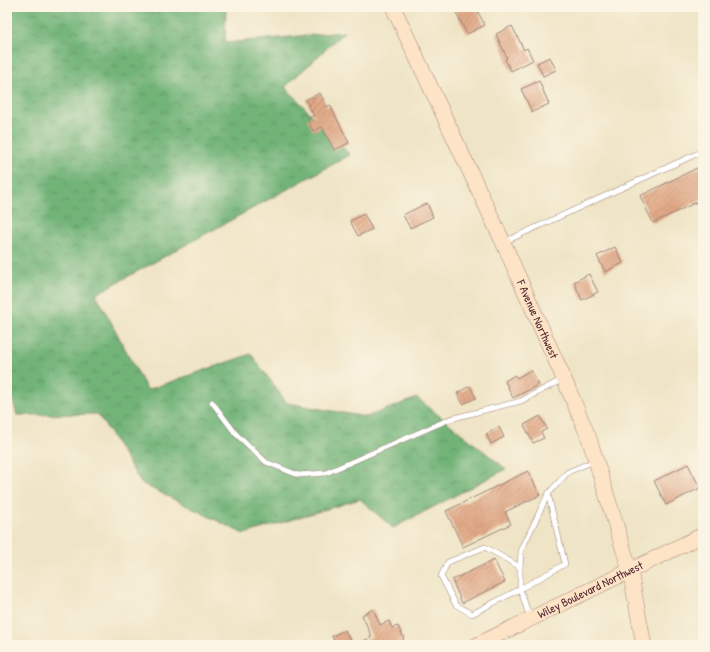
<svg xmlns="http://www.w3.org/2000/svg" width="710" height="652" font-family="'Patrick Hand',sans-serif">
  <defs>
    <pattern id="forest-crowns" width="20" height="18" patternUnits="userSpaceOnUse"><rect width="20" height="18" fill="#72b478"/><path d="M2 6a3 3 0 1 1 6 0M12 15a3 3 0 1 1 6 0" fill="none" stroke="#609263"/></pattern>
    <pattern id="building-hatch" width="6" height="6" patternUnits="userSpaceOnUse"><rect width="6" height="6" fill="#e2a986"/><path d="M-1 1l2-2M0 6l6-6M5 7l2-2" fill="none" stroke="#b9896e"/></pattern>
  </defs>
  <rect width="100%" height="100%" fill="#fcf5e5"/>
  <filter id="ink" filterUnits="userSpaceOnUse"><feTurbulence type="fractalNoise" baseFrequency=".025" numOctaves="2"/><feDisplacementMap in="SourceGraphic" scale="8" xChannelSelector="R" yChannelSelector="G"/><feConvolveMatrix kernelMatrix="1 2 1 2 8 2 1 2 1" color-interpolation-filters="sRGB"/></filter>
  <filter id="wash" filterUnits="userSpaceOnUse"><feTurbulence type="fractalNoise" baseFrequency=".012" numOctaves="4" result="noise"/><feDisplacementMap in="SourceGraphic" scale="16" xChannelSelector="R" yChannelSelector="G"/><feGaussianBlur stdDeviation="0.9" result="paint"/><feColorMatrix in="noise" values="0 0 0 0 0 0 0 0 0 0 0 0 0 0 0 0 0 1.4 0 .05"/><feComposite in="paint" operator="in"/></filter>
  <g filter="url(#wash)">
    <rect width="100%" height="100%" fill="#efe4c5"/>
    <!-- forest -->
    <path fill="url(#forest-crowns)" stroke="#5e6a52" d="M7 7H104L160 12 164 7H226L225 43 344 32 285 87 350 155 96 294 147 390 251 354 287 403 366 417 417 398 506 469 393 528 360 499 244 534 141 483 98 414 17 415 7 380Z"/>
    <g id="blocks">
      <!-- building -->
      <g fill="url(#building-hatch)">
        <path d="M453 7H475L485 25 467 34Z"/>
        <path d="M512 26 524 50 527 48 533 60 511 71 505 59 507 58 496 34Z"/>
        <path d="M550 57 556 70 543 76 537 63Z"/>
        <path d="M539 81 549 104 532 112 521 89Z"/>
        <path d="M320 93 327 107 330 105 349 143 334 150 322 127 313 131 307 119 314 116 306 100Z"/>
        <path d="M703 165V199L653 223 640 196Z"/>
        <path d="M427 203 433 217 410 228 403 215Z"/>
        <path d="M364 214 372 229 358 236 350 221Z"/>
        <path d="M615 247 623 263 605 272 597 256Z"/>
        <path d="M589 274 598 292 582 300 574 282Z"/>
        <path d="M531 370 539 385 513 398 505 381 515 375 517 378Z"/>
        <path d="M470 386 476 398 463 404 457 393Z"/>
        <path d="M540 416 547 429 541 432 544 438 533 443 524 425Z"/>
        <path d="M499 427 504 437 491 444 486 434Z"/>
        <path d="M688 464 700 488 666 505 654 481Z"/>
        <path d="M528 471 540 495 505 512 511 524 463 547 446 511Z"/>
        <path d="M494 560 505 582 462 603 452 580Z"/>
        <path d="M373 609 380 625 389 621 392 628 398 626 404 639 393 645H355L372 637 362 615Z"/>
        <path d="M345 630 352 645H336L332 636Z"/>
      </g>
    </g>
  </g>
  <g filter="url(#ink)">
    <use href="#blocks" fill-opacity="0" stroke="#9c8278" stroke-width="1"/>
    <g fill="none" stroke-linecap="round" stroke-linejoin="round">
      <defs>
        <g id="lane">
          <path d="M504 242 703 151"/>
          <path d="M212 402 236 434 266 462 298 475 326 473 450 419 521 401 563 379"/>
          <path d="M520 567 485 547 448 562 441 576 456 605 472 614 520 589 565 564 548 494"/>
          <path d="M530 618 520 589V567L521 551 548 494 568 472 594 461"/>
        </g>
        <g id="secondary">
          <path id="s1" d="M393 7 503 242 564 379 589 438 630 571 644 645"/>
          <path id="s2" d="M477 645 703 535"/>
        </g>
      </defs>
      <!-- lane casing -->
      <use href="#lane" stroke="#9c8278" stroke-width="6"/>
      <!-- secondary casing -->
      <use href="#secondary" stroke="#9c8278" stroke-width="16"/>
      <!-- lane -->
      <use href="#lane" stroke="#fff" stroke-width="5"/>
      <!-- secondary -->
      <use href="#secondary" stroke="#fee4c6" stroke-width="15"/>
    </g>
  </g>
  <g text-anchor="middle" stroke-width="3" stroke-linejoin="round" paint-order="stroke">
    <!-- street labels -->
    <g font-size="12" fill="#4a1f2b" stroke="#fcf5e5">
      <text dy="4" stroke="none"><textPath href="#s1" startOffset="344">F Avenue Northwest</textPath></text>
      <text dy="4" stroke="none"><textPath href="#s2" startOffset="126">Wiley Boulevard Northwest</textPath></text>
    </g>
  </g>
  <!-- margin -->
  <rect width="710" height="652" fill="none" stroke="#fcf5e5" stroke-width="24"/>
</svg>
